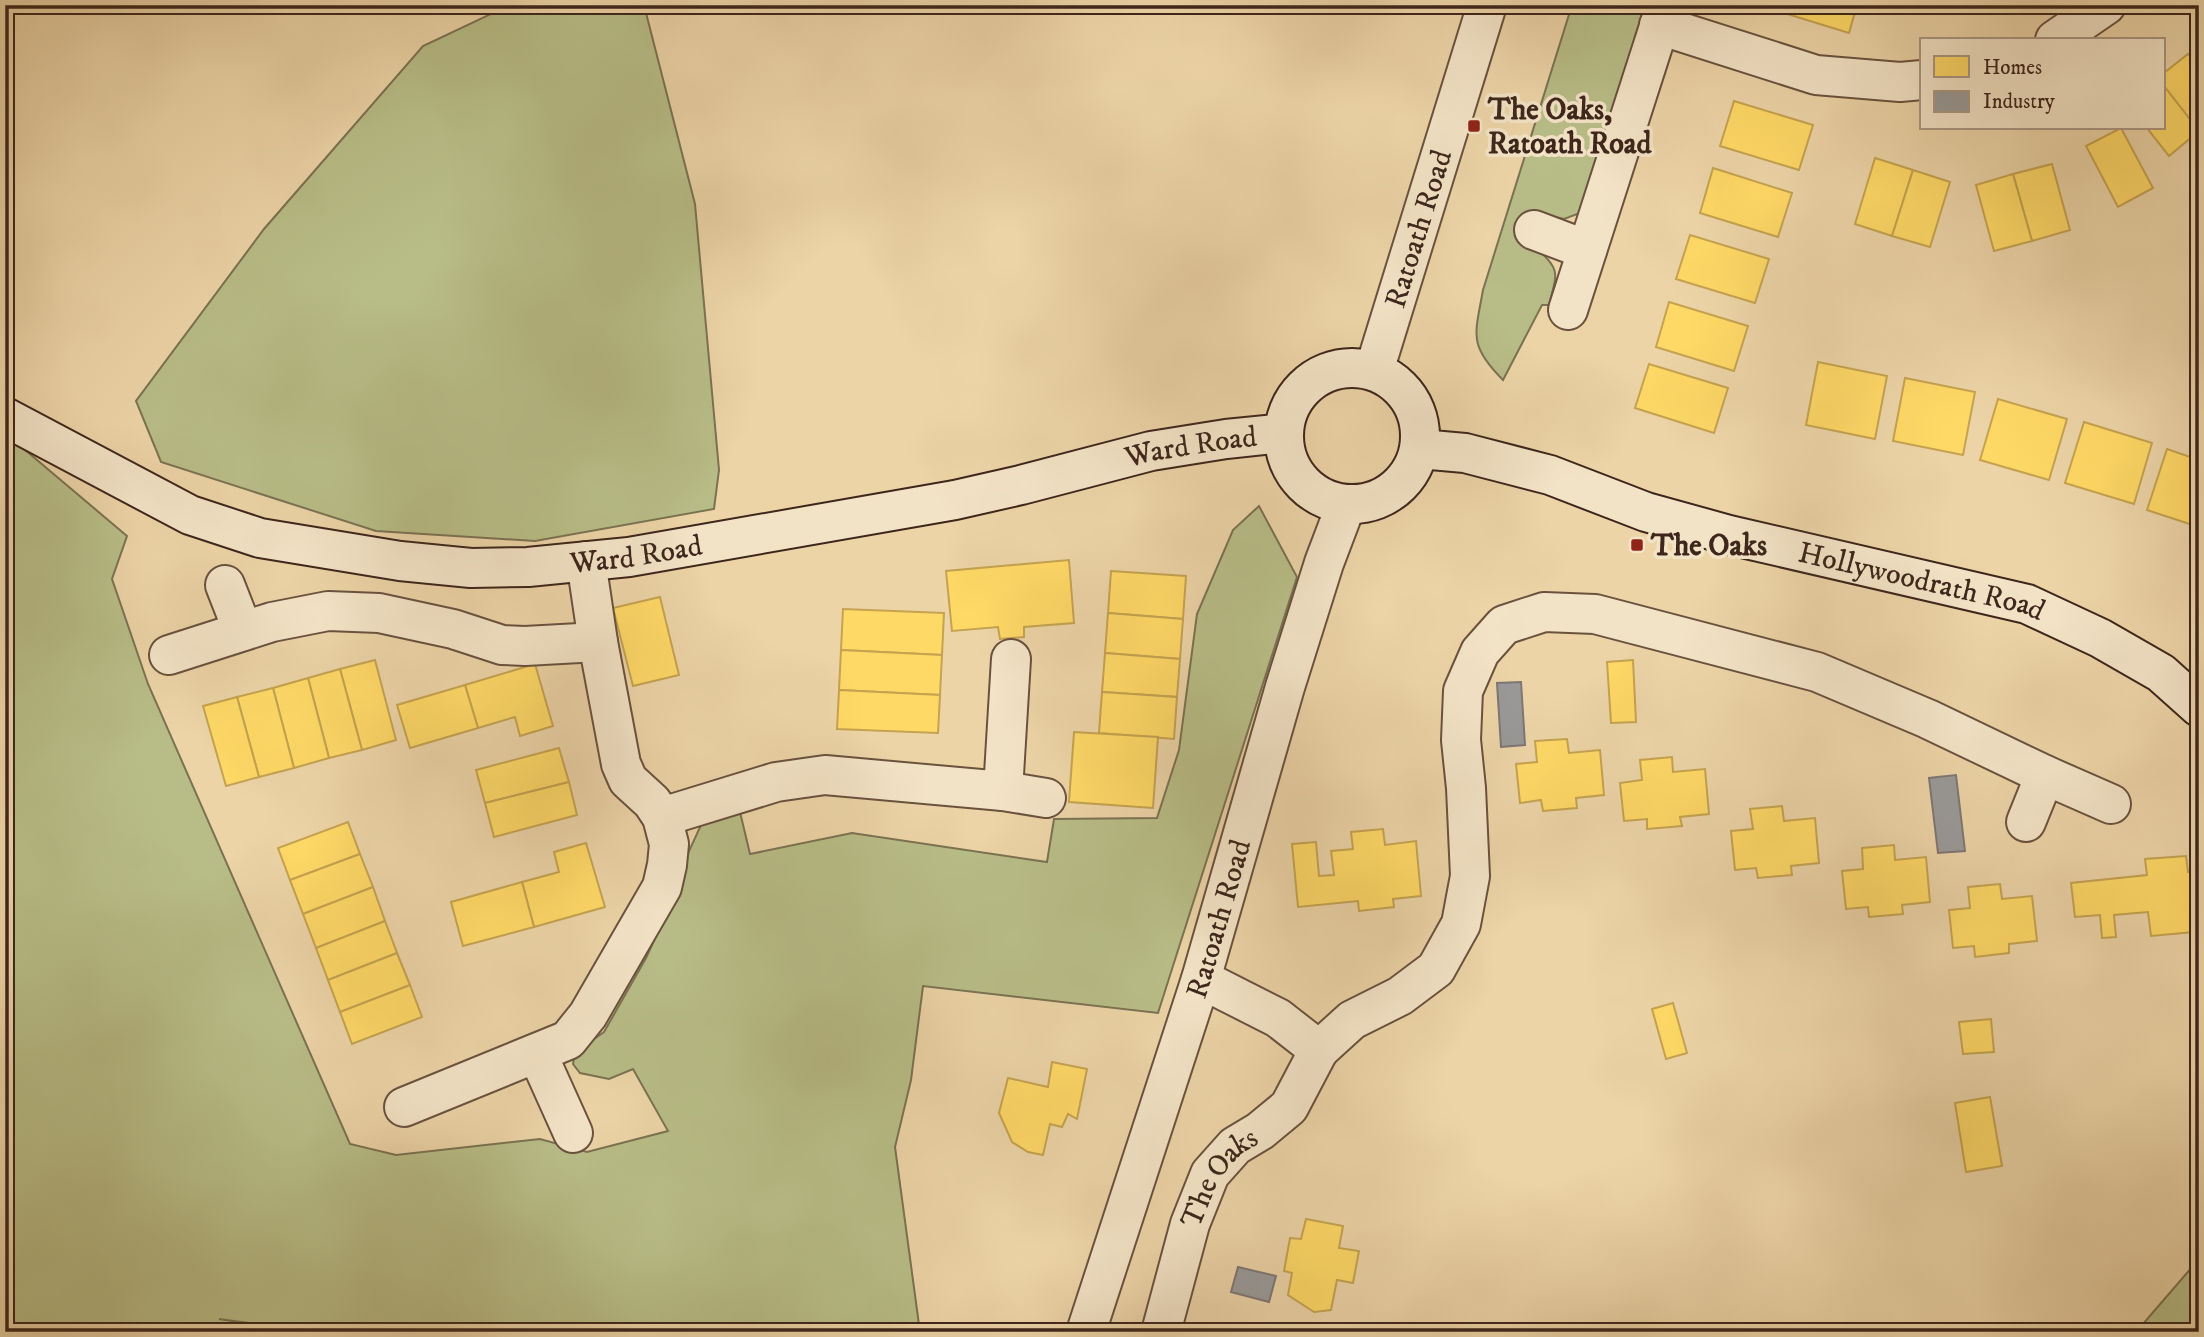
<svg xmlns="http://www.w3.org/2000/svg" width="2204" height="1337" font-family="'IM FELL DW Pica',serif">
  <rect width="100%" height="100%" fill="#ecd4a7"/>
  <filter id="stains"><feTurbulence type="fractalNoise" baseFrequency=".00286" numOctaves="4"/><feColorMatrix values="0 0 0 0 .2 0 0 0 0 .09 0 0 0 0 .02 0 0 0 .5 -.17"/></filter>
  <radialGradient id="worn" r=".72"><stop offset=".6" stop-color="#630" stop-opacity="0"/><stop offset="1" stop-color="#630" stop-opacity=".3"/></radialGradient>
  <!-- green -->
  <g fill="#b8bd87" stroke="#7b7252" stroke-width="2">
    <path d="M510 5H635L645 9 695 204 719 470 714 509 535 541 376 531 161 462 136 401 264 229 423 46Z"/>
    <path d="M1572 5H1655L1588 210 1564 219 1535 213 1538 250C1562 270 1556 276 1549 305H1542L1503 380C1468 345 1475 335 1483 290Z"/>
    <path d="M5 433 127 536 112 579 148 684 350 1144 396 1155 540 1139 587 1152 668 1131 633 1069 609 1079 580 1073 573 1064 575 1052 604 1032 646 958 675 895 689 851 701 825 740 812 750 854 852 833 1047 862 1054 819 1157 818 1179 750 1197 614 1233 530 1259 506 1297 577 1158 1013 923 986 911 1080 895 1147 920 1332H314L219 1319 300 1332H5Z"/>
    <path d="M2199 1259V1332H2136Z"/>
  </g>
  <!-- homes -->
  <g fill="#ffd966" stroke="#c5a350" stroke-width="2">
    <path d="M1772 5H1857L1849 33 1771 9Z"/>
    <path d="M2188 54 2199 67V131L2164 86V73Z"/>
    <path d="M2164 86 2199 131 2169 156 2147 128H2164Z"/>
    <path d="M1734 101 1813 125 1799 170 1720 146Z"/>
    <path d="M2121 128 2153 188 2118 207 2086 146Z"/>
    <path d="M1875 158 1913 170 1892 236 1855 224Z"/>
    <path d="M2052 164 2070 230 2032 241 2013 174Z"/>
    <path d="M1713 168 1792 193 1778 237 1700 213Z"/>
    <path d="M1913 170 1950 182 1930 247 1892 236Z"/>
    <path d="M2013 174 2032 241 1994 251 1976 185Z"/>
    <path d="M1690 235 1769 259 1755 303 1676 279Z"/>
    <path d="M1669 302 1748 326 1734 371 1656 347Z"/>
    <path d="M1818 362 1887 376 1875 439 1806 425Z"/>
    <path d="M1649 364 1728 388 1714 433 1635 408Z"/>
    <path d="M1905 378 1975 392 1963 455 1893 441Z"/>
    <path d="M1998 399 2067 419 2049 480 1980 460Z"/>
    <path d="M2084 422 2152 443 2134 504 2065 483Z"/>
    <path d="M2167 449 2199 460V527L2147 510Z"/>
    <path d="M1069 560 1074 623 1024 627V637L1000 639 998 627 952 631 946 571Z"/>
    <path d="M1111 571 1186 576 1183 619 1108 613Z"/>
    <path d="M660 597 679 675 633 686 613 608Z"/>
    <path d="M843 609 944 613 942 655 841 650Z"/>
    <path d="M1108 613 1183 619 1180 659 1105 653Z"/>
    <path d="M841 650 942 655 940 695 839 690Z"/>
    <path d="M1105 653 1180 659 1177 697 1102 692Z"/>
    <path d="M375 660 396 740 362 750 340 669Z"/>
    <path d="M1633 660 1636 722 1611 723 1607 662Z"/>
    <path d="M535 664 553 726 520 736 515 717 478 728 465 685Z"/>
    <path d="M340 669 362 750 329 758 308 678Z"/>
    <path d="M308 678 329 758 294 768 273 688Z"/>
    <path d="M465 685 478 728 410 748 397 705Z"/>
    <path d="M273 688 294 768 259 777 237 697Z"/>
    <path d="M839 690 940 695 938 733 837 729Z"/>
    <path d="M1102 692 1177 697 1174 739 1099 733Z"/>
    <path d="M237 697 259 777 226 786 203 706Z"/>
    <path d="M1074 732 1158 737 1153 808 1069 802Z"/>
    <path d="M1567 739 1569 753 1600 750 1604 795 1576 798 1577 808 1543 811 1541 800 1520 803 1516 764 1537 762 1535 741Z"/>
    <path d="M559 748 569 782 485 803 476 770Z"/>
    <path d="M1672 757 1673 772 1705 769 1709 814 1680 817 1682 826 1647 829V819L1624 821 1620 783 1642 780 1640 760Z"/>
    <path d="M569 782 577 815 494 837 485 803Z"/>
    <path d="M1782 806 1784 821 1815 818 1819 863 1791 866 1792 875 1758 878 1756 868 1735 870 1731 831 1753 829 1750 809Z"/>
    <path d="M348 822 360 854 290 880 278 848Z"/>
    <path d="M1383 829 1385 845 1416 841 1421 896 1393 899 1394 907 1359 911 1358 901 1298 907 1292 844 1316 842 1319 876 1334 875 1331 851 1353 849 1351 832Z"/>
    <path d="M586 843 605 907 534 927 522 882 559 872 554 852Z"/>
    <path d="M1894 845 1895 860 1926 857 1930 902 1902 905 1903 914 1869 917 1868 907 1846 909 1842 871 1863 869 1862 848Z"/>
    <path d="M360 854 373 887 303 914 290 880Z"/>
    <path d="M2186 856 2188 872 2197 871 2199 910 2192 911 2194 932 2151 936 2148 912 2114 915 2116 937 2102 938 2100 915 2075 917 2071 883 2147 875 2145 859Z"/>
    <path d="M522 882 534 927 463 946 451 902Z"/>
    <path d="M2000 884 2002 899 2032 896 2037 941 2009 944V953L1975 957 1974 946 1953 948 1949 910 1970 908 1968 887Z"/>
    <path d="M373 887 385 921 316 948 303 914Z"/>
    <path d="M385 921 397 953 328 980 316 948Z"/>
    <path d="M397 953 410 985 340 1012 328 980Z"/>
    <path d="M410 985 422 1017 352 1044 340 1012Z"/>
    <path d="M1673 1003 1687 1053 1666 1059 1652 1009Z"/>
    <path d="M1991 1019 1994 1052 1963 1054 1959 1022Z"/>
    <path d="M1052 1062 1087 1069 1077 1119 1068 1114 1062 1127 1050 1124 1043 1155 1028 1152 1012 1142 999 1113 1008 1078 1048 1087Z"/>
    <path d="M1990 1097 2002 1166 1966 1172 1955 1103Z"/>
    <path d="M1306 1219 1343 1226 1339 1248 1359 1251 1353 1283 1337 1280 1331 1310 1314 1312 1288 1295 1292 1273 1284 1271 1290 1238 1301 1239Z"/>
  </g>
  <!-- industry -->
  <g fill="#999" stroke="#7e7674" stroke-width="2">
    <path d="M1521 682 1525 745 1501 747 1497 683Z"/>
    <path d="M1956 775 1965 851 1938 853 1929 778Z"/>
    <path d="M1238 1267 1276 1276 1269 1302 1231 1292Z"/>
  </g>
  <g fill="none" stroke-linecap="round" stroke-linejoin="round">
    <defs>
      <g id="minor">
        <path d="M1659 25 1816 75 1900 82 1922 80"/>
        <path d="M2055 40 2106 5"/>
        <path d="M1534 230 1587 250"/>
        <path d="M1568 310 1666 5"/>
        <path d="M225 585 243 631"/>
        <path d="M169 655 272 622 328 611 379 613 453 629 502 645 525 646 598 642"/>
        <path d="M1003 791 1011 659"/>
        <path d="M662 817 776 782 825 775 1003 791 1046 798"/>
        <path d="M2026 822 2045 775"/>
        <path d="M1201 979 1278 1018 1319 1050 1352 1020 1400 996 1436 969 1461 924 1470 876 1466 788 1461 740 1463 691 1480 652 1504 625 1544 612 1595 614 1817 672 1928 719 2045 775 2111 804"/>
        <path d="M537 1053 573 1133"/>
        <path d="M404 1107 568 1040 588 1015 662 887 667 865 669 844 662 817 652 802 628 780 621 764 598 642 586 561"/>
        <path id="s1" d="M1161 1332 1190 1224 1210 1174 1235 1146 1260 1131 1289 1107 1319 1050"/>
      </g>
      <g id="tertiary">
        <path id="s2" d="M1374 371 1487 5"/>
        <path id="s3" d="M1086 1332 1201 979 1285 687 1324 563 1346 505"/>
      </g>
      <g id="secondary">
        <circle cx="1352" cy="436" r="68"/>
        <path id="s4" d="M5 417 190 515 260 538 400 561 471 568 528 567 629 557 955 500 1021 485 1151 451 1226 439 1284 433"/>
        <path id="s5" d="M1420 449 1465 453 1550 475 1646 512 1729 535 2027 604 2100 638 2161 673 2199 707"/>
      </g>
    </defs>
    <!-- minor casing -->
    <use href="#minor" stroke="#6a523f" stroke-width="42"/>
    <!-- tertiary casing -->
    <use href="#tertiary" stroke="#6a523f" stroke-width="42"/>
    <!-- secondary casing -->
    <use href="#secondary" stroke="#3e261c" stroke-width="42"/>
    <!-- minor -->
    <use href="#minor" stroke="#f3e3c6" stroke-width="38"/>
    <!-- tertiary -->
    <use href="#tertiary" stroke="#f3e3c6" stroke-width="38"/>
    <!-- secondary -->
    <use href="#secondary" stroke="#f3e3c6" stroke-width="38"/>
  </g>
  <!-- markers -->
  <g fill="#8f2418" stroke="#f3e3c6" stroke-width="2.5">
    <rect x="1467" y="119" width="14" height="14" rx="3.5"/>
    <rect x="1630" y="538" width="14" height="14" rx="3.5"/>
  </g>
  <g text-anchor="middle" stroke-width="7" stroke-linejoin="round" paint-order="stroke">
    <!-- poi labels -->
    <g font-size="30" font-weight="bold" fill="#3e261c" stroke="#f3e3c6" text-anchor="start">
      <text x="1488" y="119">The Oaks,<tspan x="1488" dy="34">Ratoath Road</tspan></text>
      <text x="1651" y="555">The Oaks</text>
    </g>
    <!-- street labels -->
    <g font-size="30" fill="#3e261c" stroke="#f3e3c6">
      <text dy="10" stroke="none"><textPath href="#s2" startOffset="149">Ratoath Road</textPath></text>
      <text dy="10" stroke="none"><textPath href="#s4" startOffset="1228">Ward Road</textPath></text>
      <text dy="10" stroke="none"><textPath href="#s4" startOffset="662">Ward Road</textPath></text>
      <text dy="10" stroke="none"><textPath href="#s5" startOffset="520">Hollywoodrath Road</textPath></text>
      <text dy="10" stroke="none"><textPath href="#s3" startOffset="434">Ratoath Road</textPath></text>
      <text dy="10" stroke="none"><textPath href="#s1" startOffset="168">The Oaks</textPath></text>
    </g>
  </g>
  <!-- margin -->
  <rect width="2204" height="1337" fill="none" stroke="#ecd4a7" stroke-width="28"/>
  <rect x="7" y="7" width="2190" height="1323" fill="none" stroke="#3e261c" stroke-width="3.5"/>
  <rect x="14" y="14" width="2176" height="1309" fill="none" stroke="#3e261c" stroke-width="2"/>
  <!-- legend -->
  <rect x="1920" y="38" width="245" height="91" fill="#f3e3c6" stroke="#ab9782" stroke-width="2"/>
  <rect x="1934" y="56" width="35" height="21" fill="#ffd966" stroke="#ab9782" stroke-width="2"/>
  <text x="1983" y="74" font-size="21" fill="#3e261c">Homes</text>
  <rect x="1934" y="91" width="35" height="21" fill="#999999" stroke="#ab9782" stroke-width="2"/>
  <text x="1983" y="108" font-size="21" fill="#3e261c">Industry</text>
  <rect width="100%" height="100%" filter="url(#stains)"/>
  <rect width="100%" height="100%" fill="url(#worn)"/>
</svg>
